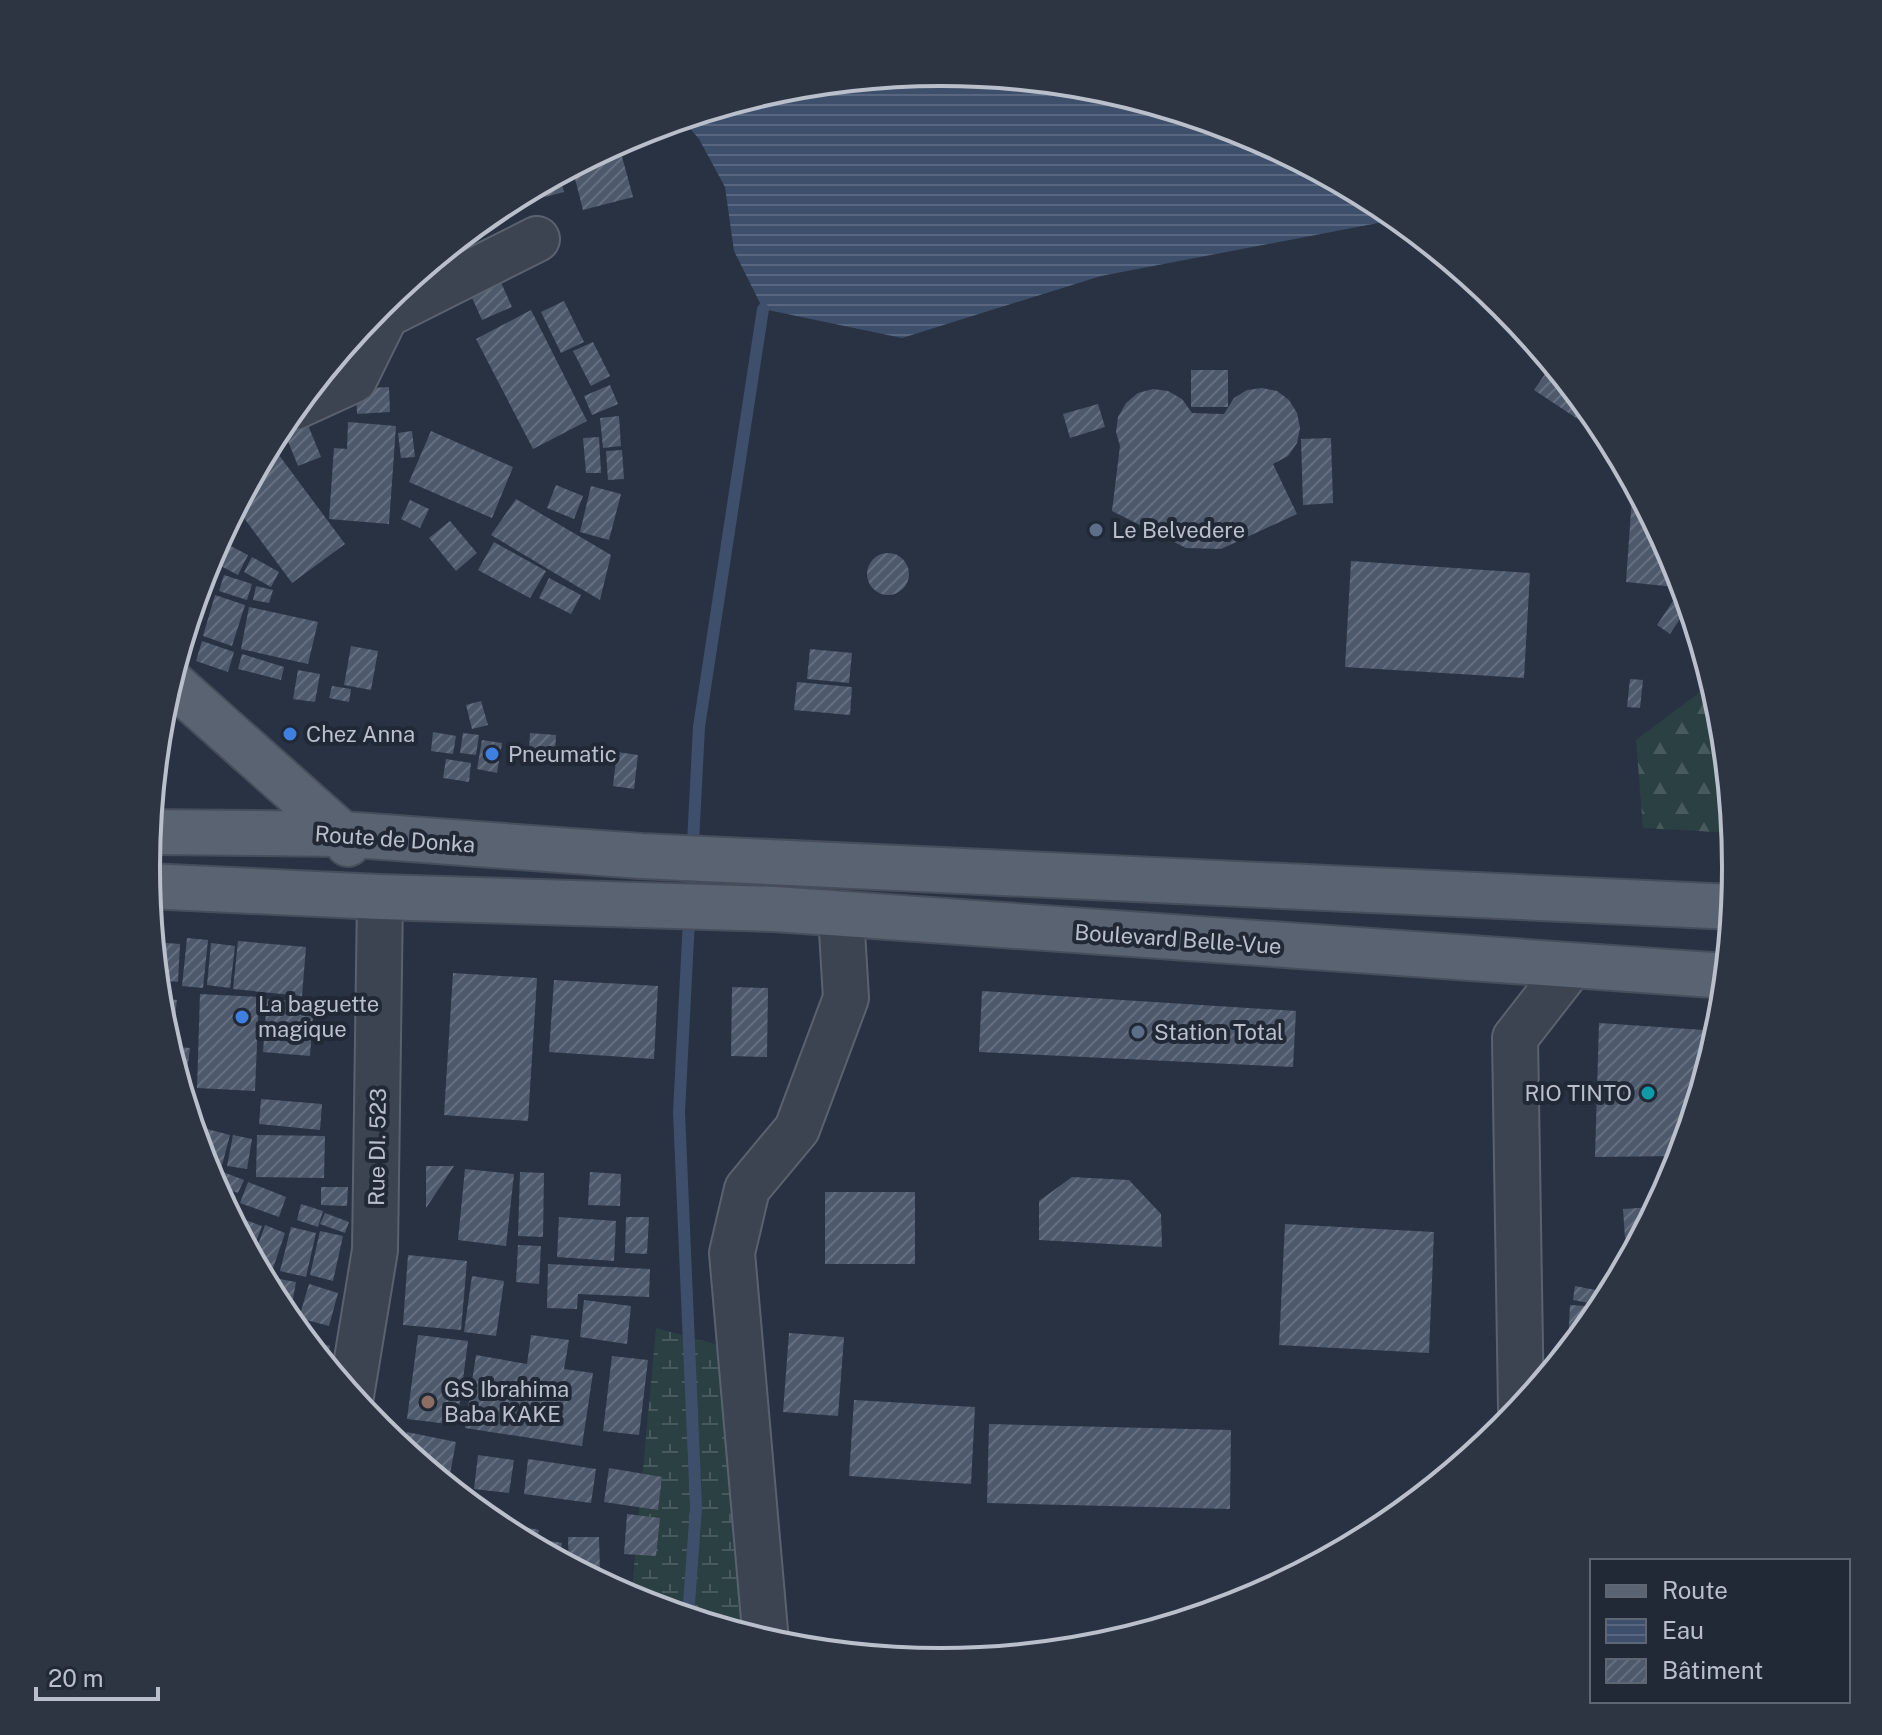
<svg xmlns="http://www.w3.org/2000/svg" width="1882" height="1735" font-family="'Public Sans',sans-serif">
  <defs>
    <pattern id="forest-firs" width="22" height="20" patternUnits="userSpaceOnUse" patternTransform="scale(2)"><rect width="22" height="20" fill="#2a4043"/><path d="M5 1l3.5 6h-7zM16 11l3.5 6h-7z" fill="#475a5d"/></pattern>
    <pattern id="wetland-marsh" width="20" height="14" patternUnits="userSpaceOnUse" patternTransform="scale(2)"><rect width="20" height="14" fill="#2a4043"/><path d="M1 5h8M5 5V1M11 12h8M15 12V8" fill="none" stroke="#475a5d"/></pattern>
    <pattern id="water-rules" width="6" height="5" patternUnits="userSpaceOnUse" patternTransform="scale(2)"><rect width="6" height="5" fill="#3e4f6b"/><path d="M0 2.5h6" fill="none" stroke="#58677f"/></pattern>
    <pattern id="building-hatch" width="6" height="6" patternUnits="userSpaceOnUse" patternTransform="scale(2)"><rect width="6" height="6" fill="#4e596b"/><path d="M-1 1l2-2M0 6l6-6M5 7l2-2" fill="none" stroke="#656f7f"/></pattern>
  </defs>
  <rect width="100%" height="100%" fill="#283242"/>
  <!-- forest -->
  <path fill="url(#forest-firs)" d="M1712 683 1721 713 1733 833 1643 828 1636 740Z"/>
  <!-- wetland -->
  <path fill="url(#wetland-marsh)" d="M656 1328 719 1345 762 1640 631 1599Z"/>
  <!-- water -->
  <path fill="url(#water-rules)" d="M941 72 1097 87 1246 133 1383 206 1399 219 1101 276 902 338 763 309 734 251 725 187 699 139 682 119 786 87Z"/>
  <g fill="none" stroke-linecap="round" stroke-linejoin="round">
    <!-- stream -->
    <path stroke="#3e4f6b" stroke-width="12" d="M688 1618 696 1507 679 1112 699 727 763 309"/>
  </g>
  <!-- building -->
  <g fill="url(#building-hatch)">
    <path d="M618 142 633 197 583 210 572 167Z"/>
    <path d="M559 174 564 192 495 210 499 206Z"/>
    <path d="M498 276 512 307 482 320 468 289Z"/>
    <path d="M564 301 584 342 561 353 541 312Z"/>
    <path d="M531 310 587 421 533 449 476 339Z"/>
    <path d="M593 342 610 376 591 386 573 351Z"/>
    <path d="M1552 364 1603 426 1611 441 1534 390Z"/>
    <rect x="1191" y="370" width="37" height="37"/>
    <path d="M610 385 618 404 592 415 584 396Z"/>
    <path d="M389 387 390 412 357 414 356 389Z"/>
    <path d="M1262 388 1277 391 1289 400 1297 413 1300 428 1297 443 1288 456 1273 464 1297 514 1221 549 1186 548 1112 511 1120 446 1116 432 1118 417 1126 403 1138 393 1153 389 1168 391 1182 399 1192 413 1224 414 1234 398 1247 390Z"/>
    <path d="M1098 404 1105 427 1070 438 1063 414Z"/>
    <path d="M619 416 621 446 603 448 600 418Z"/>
    <path d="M306 420 321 457 298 466 283 429Z"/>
    <path d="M348 422 396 426 389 524 329 519 334 448 347 449Z"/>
    <path d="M412 431 415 457 401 458 398 433Z"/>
    <path d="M431 431 513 467 492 518 409 482Z"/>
    <path d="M599 437 601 473H586L583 438Z"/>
    <path d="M1331 438 1333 503 1303 505 1301 439Z"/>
    <path d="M270 443 345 544 292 583 236 507Z"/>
    <path d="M622 450 624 479 608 480 606 451Z"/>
    <path d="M1633 483 1676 564 1675 587 1626 582Z"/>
    <path d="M556 485 583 496 574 519 547 508Z"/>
    <path d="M591 486 621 494 609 540 580 532Z"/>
    <path d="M516 499 611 555 600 600 491 535Z"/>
    <path d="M410 500 429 509 420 528 401 519Z"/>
    <path d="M450 521 477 553 456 571 429 538Z"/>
    <path d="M223 542 248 555 238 575 213 562Z"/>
    <path d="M494 542 546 571 530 598 478 570Z"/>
    <circle cx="888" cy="574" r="21"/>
    <path d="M252 557 279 572 271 587 244 572Z"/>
    <path d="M1351 561 1530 573 1524 678 1345 667Z"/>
    <path d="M204 569 216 572 212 586 200 583Z"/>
    <path d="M224 575 252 584 247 600 219 591Z"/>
    <path d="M549 578 581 595 571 614 539 598Z"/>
    <path d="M256 586 273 590 269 603 253 600Z"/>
    <path d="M1681 589 1684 591 1689 605 1670 634 1657 625Z"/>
    <path d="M215 595 245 605 232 646 203 636Z"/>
    <path d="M249 607 318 622 308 664 241 649Z"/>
    <path d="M202 641 234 652 228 672 196 661Z"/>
    <path d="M351 646 378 651 371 690 344 685Z"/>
    <path d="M810 649 852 653 849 683 807 679Z"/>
    <path d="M242 654 284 667 281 680 238 669Z"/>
    <path d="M298 670 320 674 315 702 293 699Z"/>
    <path d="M1630 679 1643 680 1640 708 1627 707Z"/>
    <path d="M797 682 852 687 850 715 794 710Z"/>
    <path d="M332 686 351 689 349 702 329 698Z"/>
    <path d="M481 701 488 725 472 729 466 705Z"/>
    <path d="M433 732 456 736 453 754 431 751Z"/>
    <path d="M463 733 479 735 476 755 460 753Z"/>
    <path d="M530 733 556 735 555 753 529 752Z"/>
    <path d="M482 740 502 743 497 773 477 769Z"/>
    <path d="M617 752 638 755 634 789 613 786Z"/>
    <path d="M446 759 471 763 469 782 443 778Z"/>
    <path d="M187 938 208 940 203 988 182 986Z"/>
    <path d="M238 941 306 947 302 996 233 989Z"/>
    <path d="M153 942 180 944 178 982 157 980Z"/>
    <path d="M211 943 235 946 230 988 207 985Z"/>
    <path d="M453 973 537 978 528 1121 444 1115Z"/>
    <path d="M554 980 658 986 654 1059 549 1052Z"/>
    <path d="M732 987 768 988 767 1057 731 1056Z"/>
    <path d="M982 991 1296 1011 1293 1067 979 1052Z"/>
    <path d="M200 994 259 997 255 1091 197 1088Z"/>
    <path d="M158 998 177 1000 171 1048H169L161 1022Z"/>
    <path d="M267 999 314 1002 310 1056 263 1052Z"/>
    <path d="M1599 1023 1719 1031 1681 1156 1595 1157Z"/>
    <path d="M177 1047 190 1048 186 1079 178 1078 174 1067Z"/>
    <path d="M180 1084 192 1087 188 1113Z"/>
    <path d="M261 1099 322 1104 320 1130 259 1124Z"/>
    <path d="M192 1125 230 1135 221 1169 204 1164Z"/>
    <path d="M233 1135 252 1139 247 1169 227 1166Z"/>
    <path d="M257 1135 325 1136 324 1178 256 1177Z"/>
    <path d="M426 1166H454L426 1208Z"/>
    <path d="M215 1169 244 1180 238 1193 212 1183 210 1180Z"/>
    <path d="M465 1169 514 1174 506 1246 458 1240Z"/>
    <path d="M520 1172 544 1173 543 1237 518 1236Z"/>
    <path d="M590 1172 621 1174 620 1206 588 1205Z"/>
    <path d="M1072 1177 1129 1180 1161 1214 1162 1247 1039 1240V1201Z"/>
    <path d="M248 1182 286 1197 279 1217 240 1203Z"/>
    <path d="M214 1187 236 1196 229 1215Z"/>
    <path d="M321 1187H348L347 1206 321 1205Z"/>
    <rect x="825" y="1192" width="90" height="72"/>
    <path d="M301 1204 323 1211 318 1227 297 1220Z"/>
    <path d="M1653 1207 1654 1214 1641 1237 1625 1238 1623 1209Z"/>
    <path d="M325 1213 349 1222 345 1233 320 1224Z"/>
    <path d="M234 1216 262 1226 251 1256 232 1221Z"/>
    <path d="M559 1217 616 1221 614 1261 557 1257Z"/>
    <path d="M626 1217H649L647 1254 625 1253Z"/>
    <path d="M1285 1224 1434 1232 1429 1353 1279 1345Z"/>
    <path d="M265 1225 285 1233 267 1286 253 1259Z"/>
    <path d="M291 1227 316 1233 306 1277 280 1271Z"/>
    <path d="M320 1231 343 1236 333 1281 310 1275Z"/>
    <path d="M518 1245 541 1246 539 1284 516 1282Z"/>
    <path d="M408 1255 467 1261 461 1330 403 1325Z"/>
    <path d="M548 1264 650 1269 649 1297 578 1294 577 1309 547 1308Z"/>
    <path d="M472 1276 504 1281 496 1336 464 1332Z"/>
    <path d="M279 1279 296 1282 293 1299 275 1296Z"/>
    <path d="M309 1284 338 1293 329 1326 299 1318Z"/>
    <path d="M1575 1286 1601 1291 1599 1305 1573 1300Z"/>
    <path d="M584 1300 631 1306 627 1344 580 1337Z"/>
    <path d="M1570 1305 1602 1307 1575 1343H1568Z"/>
    <path d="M789 1333 844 1337 838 1416 783 1412Z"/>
    <path d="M418 1335 468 1341 457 1425 407 1419Z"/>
    <path d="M531 1335 569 1340 564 1369 593 1373 582 1446 465 1428 476 1355 527 1364Z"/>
    <path d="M304 1339 330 1346 326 1366 309 1345Z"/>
    <path d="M612 1356 648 1360 639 1435 603 1431Z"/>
    <path d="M854 1400 975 1407 971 1484 849 1476Z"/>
    <path d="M989 1424 1231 1430 1230 1509 987 1503Z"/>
    <path d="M407 1432 456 1442 450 1474 426 1469 404 1451Z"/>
    <path d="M478 1455 514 1460 509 1493 474 1489Z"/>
    <path d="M528 1459 596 1469 591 1503 524 1494Z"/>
    <path d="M609 1468 662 1477 658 1510 604 1502Z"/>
    <path d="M475 1509 495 1512 494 1525Z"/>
    <path d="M627 1514 660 1518 656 1556 624 1554Z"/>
    <path d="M504 1523 539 1530 535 1548 503 1531Z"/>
    <path d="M568 1537H599L600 1571 579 1572 569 1566Z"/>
    <path d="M544 1540 562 1543 559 1561 541 1551Z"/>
  </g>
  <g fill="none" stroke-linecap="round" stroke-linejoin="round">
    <defs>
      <g id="minor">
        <path d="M295 407 354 380 386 315 537 239"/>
        <path d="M351 1396 375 1250 380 897"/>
        <path d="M1521 1409 1515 1038 1571 966"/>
        <path d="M766 1642 732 1253 747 1189 797 1129 846 998 841 915"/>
      </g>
      <g id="major">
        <path d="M170 681 342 834 348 844"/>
        <path d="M149 832 342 834 641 856 1733 907"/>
        <path d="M147 886 380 897 774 909 1726 976"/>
      </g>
    </defs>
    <!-- minor casing -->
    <use href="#minor" stroke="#5a626f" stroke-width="48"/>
    <!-- major casing -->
    <use href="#major" stroke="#464d5b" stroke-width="48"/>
    <!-- minor -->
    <use href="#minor" stroke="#3c4452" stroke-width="44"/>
    <!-- major -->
    <use href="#major" stroke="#5a6372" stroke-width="44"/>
  </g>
  <!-- markers -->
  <g fill="#5c6f8a" stroke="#212937" stroke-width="3">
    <circle cx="1096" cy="530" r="8"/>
    <circle cx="1138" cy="1032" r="8"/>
  </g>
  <g fill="#3f7fe0" stroke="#212937" stroke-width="3">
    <circle cx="290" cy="734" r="8"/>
    <circle cx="492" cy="754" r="8"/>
    <circle cx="242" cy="1017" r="8"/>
  </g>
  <circle fill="#0f9aa8" stroke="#212937" stroke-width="3" cx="1648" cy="1093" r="8"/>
  <circle fill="#8d6e63" stroke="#212937" stroke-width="3" cx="428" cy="1402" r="8"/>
  <g text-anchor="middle" stroke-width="8" stroke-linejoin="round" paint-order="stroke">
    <!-- poi labels -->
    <g font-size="22" fill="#b9c0cc" stroke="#212937" text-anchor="start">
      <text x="1112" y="538">Le Belvedere</text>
      <text x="306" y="742">Chez Anna</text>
      <text x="508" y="762">Pneumatic</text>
      <text x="258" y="1012">La baguette<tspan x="258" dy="25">magique</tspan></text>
      <text x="1154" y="1040">Station Total</text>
      <text x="1632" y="1101" text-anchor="end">RIO TINTO</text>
      <text x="444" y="1397">GS Ibrahima<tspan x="444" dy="25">Baba KAKE</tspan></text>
    </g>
    <!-- street labels -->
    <g font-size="22" fill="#b9c0cc" stroke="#212937">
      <text transform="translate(395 839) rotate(4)" y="8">Route de Donka</text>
      <text transform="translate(1178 939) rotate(4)" y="8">Boulevard Belle-Vue</text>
      <text transform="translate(377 1147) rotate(-89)" y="8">Rue DI. 523</text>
    </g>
  </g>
  <!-- crop -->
  <path d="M0 0H1882V1735H0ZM160 867a781 781 0 1 1 1562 0a781 781 0 1 1-1562 0Z" fill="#2d3543" fill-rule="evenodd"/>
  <path fill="none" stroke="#b9c0cc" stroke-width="4" d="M160 867a781 781 0 1 1 1562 0a781 781 0 1 1-1562 0Z"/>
  <!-- legend -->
  <rect x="1590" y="1559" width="260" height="144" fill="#212937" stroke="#5e6573" stroke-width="2"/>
  <rect x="1606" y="1585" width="40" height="12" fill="#5a6372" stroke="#5e6573" stroke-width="2"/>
  <text x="1662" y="1599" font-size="24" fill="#b9c0cc">Route</text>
  <rect x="1606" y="1619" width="40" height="24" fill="url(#water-rules)" stroke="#5e6573" stroke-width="2"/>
  <text x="1662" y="1639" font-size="24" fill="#b9c0cc">Eau</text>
  <rect x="1606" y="1659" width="40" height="24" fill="url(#building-hatch)" stroke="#5e6573" stroke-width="2"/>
  <text x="1662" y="1679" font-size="24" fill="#b9c0cc">Bâtiment</text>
  <!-- scale -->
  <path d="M36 1687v12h122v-12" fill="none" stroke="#b9c0cc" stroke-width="4"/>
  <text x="48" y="1687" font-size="24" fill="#b9c0cc" stroke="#212937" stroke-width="6" paint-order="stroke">20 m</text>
</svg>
